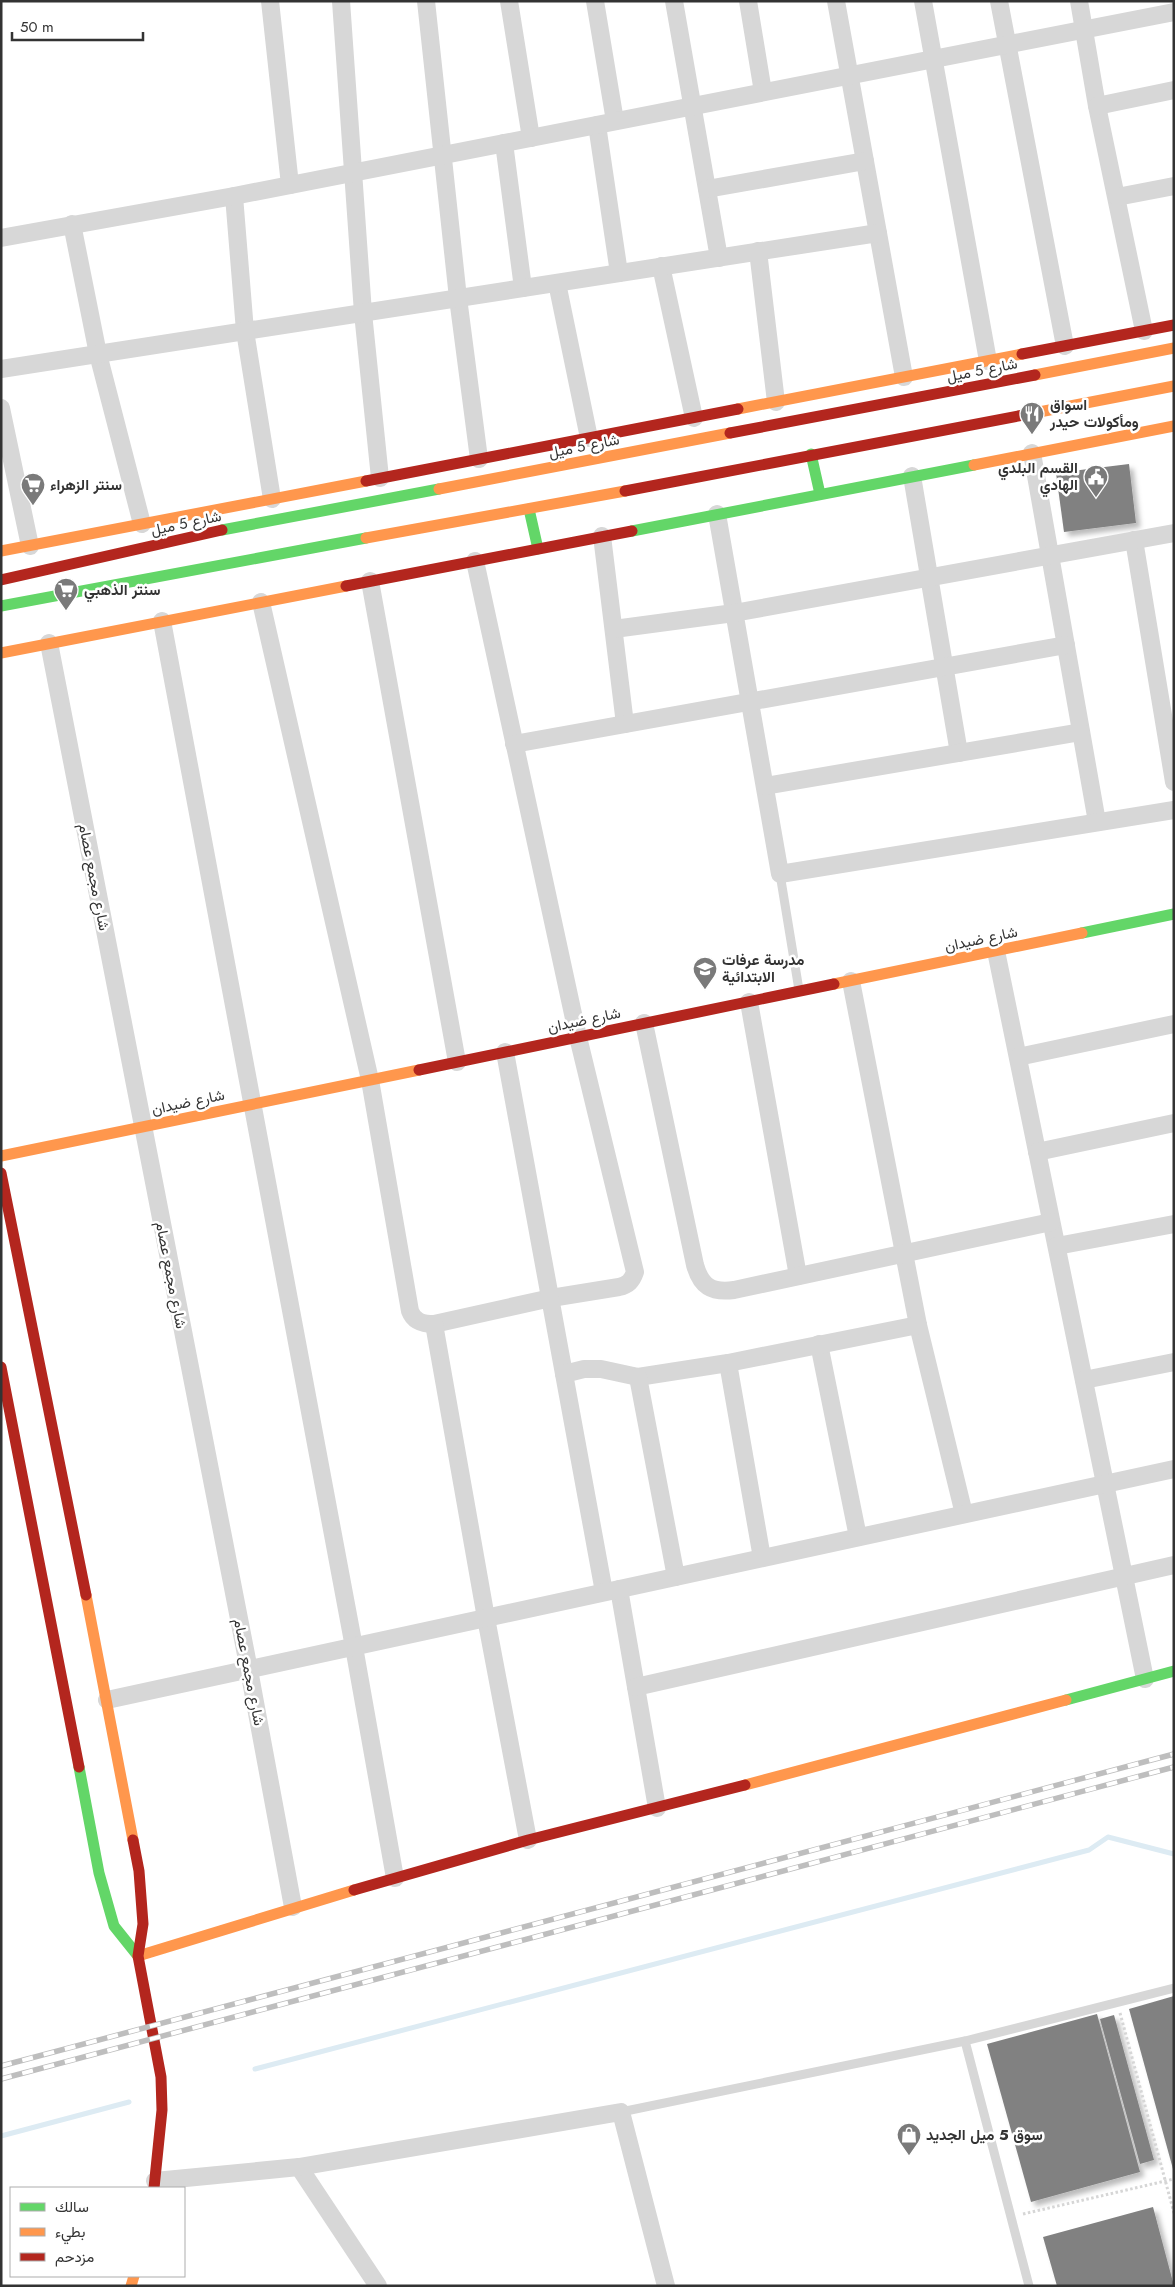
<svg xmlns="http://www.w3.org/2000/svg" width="1175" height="2287" font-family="Jost,Vazirmatn,sans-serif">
  <defs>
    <filter id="shadow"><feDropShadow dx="4.5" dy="4.5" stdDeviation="2.5" flood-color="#0004"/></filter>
  </defs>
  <rect width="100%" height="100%" fill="#fff"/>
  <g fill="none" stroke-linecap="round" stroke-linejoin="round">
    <!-- stream -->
    <g stroke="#ddebf3" stroke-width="5">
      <path d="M255 2069 1089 1850 1108 1837 1174 1854"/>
      <path d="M1 2136 129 2102"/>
    </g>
  </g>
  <!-- building -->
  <g fill="#818181" filter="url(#shadow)">
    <path d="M1129 464 1136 523 1064 532 1056 473Z"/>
    <path d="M1174 1996V2169H1173L1129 2009Z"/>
    <path d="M1097 2014 1140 2172 1031 2202 987 2044Z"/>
    <path d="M1114 2015 1154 2160 1140 2164 1100 2019Z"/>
    <path d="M1153 2207 1174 2286H1057L1043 2237Z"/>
  </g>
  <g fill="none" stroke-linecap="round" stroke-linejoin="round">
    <!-- path -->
    <g stroke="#d6d6d6" stroke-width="3" stroke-dasharray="2.5 2.5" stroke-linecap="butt">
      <path d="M1120 2013 1174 2213"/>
      <path d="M1023 2214 1174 2179"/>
    </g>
    <!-- lane -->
    <g stroke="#d7d7d7" stroke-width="9">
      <path d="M780 874 799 990"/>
      <path d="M621 2112 965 2041"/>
      <path d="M1029 2286 965 2041 1174 1988"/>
    </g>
    <!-- street -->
    <g stroke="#d7d7d7" stroke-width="18">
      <path d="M270 1 290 185"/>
      <path d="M341 1 363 313 380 478"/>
      <path d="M426 1 458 298 479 459"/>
      <path d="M509 1 531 138"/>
      <path d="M595 1 615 121"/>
      <path d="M674 1 719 258"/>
      <path d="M748 1 763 92"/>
      <path d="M836 1 904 377"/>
      <path d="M923 1 988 361"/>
      <path d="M999 1 1065 346"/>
      <path d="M1079 1 1097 106 1144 331"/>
      <path d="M1097 106 1174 90"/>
      <path d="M597 125 619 273"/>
      <path d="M504 143 523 288"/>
      <path d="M707 189 865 161"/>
      <path d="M234 196 245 331 272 499"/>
      <path d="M1117 197 1174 186"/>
      <path d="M72 224 98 354 142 524"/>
      <path d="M1 238 234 196 1174 12"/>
      <path d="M758 251 776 402"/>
      <path d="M661 266 694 418"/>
      <path d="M557 283 589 438"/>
      <path d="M1 369 878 233"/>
      <path d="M1 408 30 546"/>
      <path d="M1032 453 1097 822"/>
      <path d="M912 476 959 753"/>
      <path d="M717 514 780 874 1174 810"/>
      <path d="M602 536 625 724"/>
      <path d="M1134 540 1174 782"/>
      <path d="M370 581 457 1062"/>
      <path d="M261 602 370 1080 410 1311C414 1322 423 1324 434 1324L551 1298 619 1287C628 1285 632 1281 635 1272L578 1037 475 561"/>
      <path d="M162 621 354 1647 395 1878"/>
      <path d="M614 629 734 613 1174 533"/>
      <path d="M49 643 249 1670 293 1907"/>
      <path d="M514 744 1066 645"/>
      <path d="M765 786 1081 732"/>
      <path d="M996 951 1145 1679"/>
      <path d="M851 981 918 1325 964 1514"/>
      <path d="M749 1002 798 1276"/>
      <path d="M644 1023 695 1265C701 1286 711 1293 734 1290L1051 1222"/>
      <path d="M505 1052 604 1592"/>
      <path d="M1018 1057 1174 1024"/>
      <path d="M1037 1152 1174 1123"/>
      <path d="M1057 1246 1174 1224"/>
      <path d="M434 1324 486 1618 528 1840"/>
      <path d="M819 1344 858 1537"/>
      <path d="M728 1363 762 1558"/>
      <path d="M564 1374 584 1369H601L638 1377 728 1363 918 1325"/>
      <path d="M638 1377 676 1577"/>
      <path d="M1084 1380 1174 1362"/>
      <path d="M619 1589 657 1808"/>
      <path d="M636 1687 1174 1565"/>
      <path d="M107 1700 1174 1469"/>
      <path d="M299 2167 378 2286"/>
      <path d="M155 2181 299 2167 621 2112 666 2286"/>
    </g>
    <!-- fast -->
    <g stroke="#63d668" stroke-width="11">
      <path d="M811 454 820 494"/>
      <path d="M529 509 538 549"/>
      <path d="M222 530 439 489"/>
      <path d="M632 531 974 465"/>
      <path d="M1 606 366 538"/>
      <path d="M1082 933 1174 914"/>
      <path d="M1066 1700 1174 1671"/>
      <path d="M79 1767 99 1873 114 1926 138 1956"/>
    </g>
    <!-- slow -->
    <g stroke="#ff974d" stroke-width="11">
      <path d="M1035 375 1174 348"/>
      <path d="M738 409 1022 354"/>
      <path d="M1034 413 1174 386"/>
      <path d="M974 465 1174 426"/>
      <path d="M439 489 730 433"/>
      <path d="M366 538 625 491"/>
      <path d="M1 551 366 481"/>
      <path d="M1 653 346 586"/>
      <path d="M834 984 1082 933"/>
      <path d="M1 1156 419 1070"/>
      <path d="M86 1595 133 1840"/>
      <path d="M745 1785 1066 1700"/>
      <path d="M138 1956 354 1890"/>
      <path d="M131 2286 134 2276"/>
    </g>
    <!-- jam -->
    <g stroke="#b3261e" stroke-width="11">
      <path d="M1022 354 1174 325"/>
      <path d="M730 433 1035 375"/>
      <path d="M366 481 738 409"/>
      <path d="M625 491 1034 413"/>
      <path d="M1 580 222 530"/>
      <path d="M346 586 632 531"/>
      <path d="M419 1070 834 984"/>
      <path d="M1 1173 86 1595"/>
      <path d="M1 1367 79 1767"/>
      <path d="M133 1840 139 1871 143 1924 138 1956 161 2077 162 2110 154 2188"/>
      <path d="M354 1890 528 1840 745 1785"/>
    </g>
    <defs>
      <g id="rail">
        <path d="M1 2066 1174 1754"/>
        <path d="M1 2079 1174 1767"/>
      </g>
    </defs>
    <!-- rail casing -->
    <use href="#rail" stroke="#bebebe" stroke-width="5.5"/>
    <!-- rail -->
    <use href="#rail" stroke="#fff" stroke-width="4" stroke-dasharray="11" stroke-linecap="butt"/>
  </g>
  <!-- icons -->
  <defs>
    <symbol id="restaurant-pin" viewBox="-11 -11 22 30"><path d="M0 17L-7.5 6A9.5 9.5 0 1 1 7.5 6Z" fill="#7a7a7a" stroke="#fff"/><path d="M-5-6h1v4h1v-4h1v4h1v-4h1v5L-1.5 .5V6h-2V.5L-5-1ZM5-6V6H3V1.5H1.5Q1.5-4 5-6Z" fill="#fff"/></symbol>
    <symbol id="civic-pin" viewBox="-11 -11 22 30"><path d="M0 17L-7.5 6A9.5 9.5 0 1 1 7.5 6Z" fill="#7a7a7a" stroke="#fff"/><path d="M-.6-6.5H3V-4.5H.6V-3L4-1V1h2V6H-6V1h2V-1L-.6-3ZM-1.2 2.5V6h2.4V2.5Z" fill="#fff"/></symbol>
    <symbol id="supermarket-pin" viewBox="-11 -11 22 30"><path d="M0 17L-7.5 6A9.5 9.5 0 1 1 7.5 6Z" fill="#7a7a7a" stroke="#fff"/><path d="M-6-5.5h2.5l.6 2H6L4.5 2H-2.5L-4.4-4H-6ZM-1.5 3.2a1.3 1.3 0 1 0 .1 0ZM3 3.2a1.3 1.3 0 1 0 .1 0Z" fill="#fff"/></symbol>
    <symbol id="school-pin" viewBox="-11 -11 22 30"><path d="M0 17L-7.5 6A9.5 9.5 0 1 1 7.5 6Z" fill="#7a7a7a" stroke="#fff"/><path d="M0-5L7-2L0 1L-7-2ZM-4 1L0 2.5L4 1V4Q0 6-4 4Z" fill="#fff"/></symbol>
    <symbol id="shop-pin" viewBox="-11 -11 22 30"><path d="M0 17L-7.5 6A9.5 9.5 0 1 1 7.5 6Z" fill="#7a7a7a" stroke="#fff"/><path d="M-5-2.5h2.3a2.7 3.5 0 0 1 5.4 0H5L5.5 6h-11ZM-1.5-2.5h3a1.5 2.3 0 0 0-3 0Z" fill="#fff"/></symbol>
  </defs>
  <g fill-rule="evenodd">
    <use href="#restaurant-pin" x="1018" y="400" width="28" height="38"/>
    <use href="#civic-pin" x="1082" y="463" width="28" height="38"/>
    <use href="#supermarket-pin" x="19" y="471" width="28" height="38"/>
    <use href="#supermarket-pin" x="52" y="576" width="28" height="38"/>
    <use href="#school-pin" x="691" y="955" width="28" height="38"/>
    <use href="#shop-pin" x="895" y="2121" width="28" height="38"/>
  </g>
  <g text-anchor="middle" stroke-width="5" stroke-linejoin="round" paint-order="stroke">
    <!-- street labels -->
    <g font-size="15" fill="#333" stroke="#fff">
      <text transform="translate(982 370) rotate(-11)" y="5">شارع 5 ميل</text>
      <text transform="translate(584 446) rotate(-11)" y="5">شارع 5 ميل</text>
      <text transform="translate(186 523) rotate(-12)" y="5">شارع 5 ميل</text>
      <text transform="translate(94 877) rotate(79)" y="5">شارع مجمع عصام</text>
      <text transform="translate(981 939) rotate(-12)" y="5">شارع ضيدان</text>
      <text transform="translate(584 1020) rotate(-12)" y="5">شارع ضيدان</text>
      <text transform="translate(188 1102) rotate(-12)" y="5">شارع ضيدان</text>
      <text transform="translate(171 1275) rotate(79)" y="5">شارع مجمع عصام</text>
      <text transform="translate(249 1672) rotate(79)" y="5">شارع مجمع عصام</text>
    </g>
    <!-- poi labels -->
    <g font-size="15" font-weight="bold" fill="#333" stroke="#fff" text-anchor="start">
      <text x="1050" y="410">اسواق<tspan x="1050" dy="17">ومأكولات حيدر</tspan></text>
      <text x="1078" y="473" text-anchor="end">القسم البلدي<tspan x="1078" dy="17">الهادي</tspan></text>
      <text x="50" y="490">سنتر الزهراء</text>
      <text x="84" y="595">سنتر الذهبي</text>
      <text x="722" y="965">مدرسة عرفات<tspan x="722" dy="17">الابتدائية</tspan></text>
      <text x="926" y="2140">سوق 5 ميل الجديد</text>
    </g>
  </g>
  <!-- border -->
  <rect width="1175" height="2287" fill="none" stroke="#333333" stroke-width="5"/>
  <!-- legend -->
  <rect x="10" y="2187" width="175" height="90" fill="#ffffff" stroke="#adadad"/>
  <rect x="20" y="2203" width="25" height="8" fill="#63d668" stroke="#adadad"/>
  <text x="55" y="2212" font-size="15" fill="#333333">سالك</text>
  <rect x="20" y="2228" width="25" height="8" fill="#ff974d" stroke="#adadad"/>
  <text x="55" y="2237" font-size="15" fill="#333333">بطيء</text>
  <rect x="20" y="2253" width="25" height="8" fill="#b3261e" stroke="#adadad"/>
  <text x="55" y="2262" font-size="15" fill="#333333">مزدحم</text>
  <!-- scale -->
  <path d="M12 32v8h131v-8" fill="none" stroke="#333333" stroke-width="2.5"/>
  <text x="20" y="32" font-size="15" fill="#333333" stroke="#ffffff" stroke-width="4" paint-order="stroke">50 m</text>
</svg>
